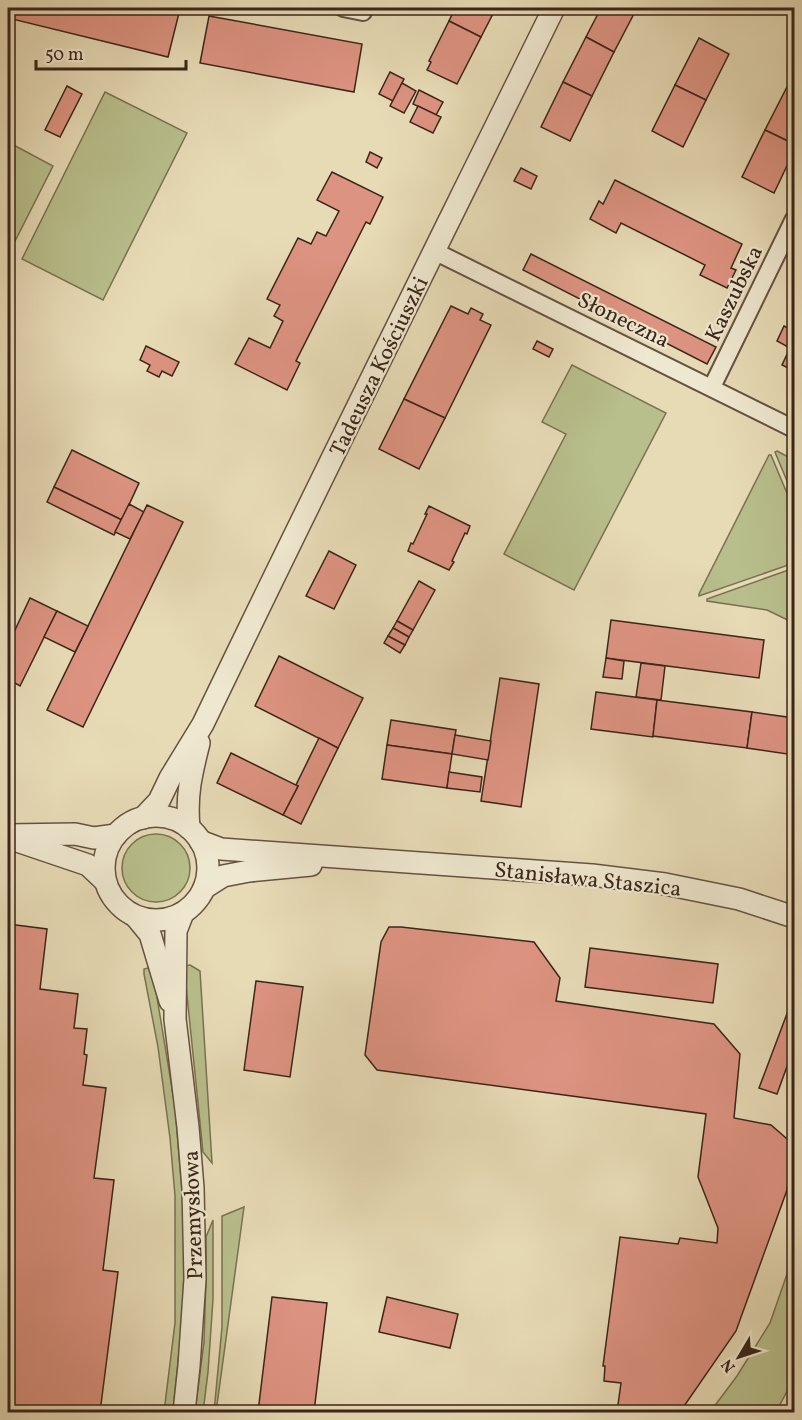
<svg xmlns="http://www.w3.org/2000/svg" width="802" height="1420" font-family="Vollkorn,serif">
  <rect width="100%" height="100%" fill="#e7dbb6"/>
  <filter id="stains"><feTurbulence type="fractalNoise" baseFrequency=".00333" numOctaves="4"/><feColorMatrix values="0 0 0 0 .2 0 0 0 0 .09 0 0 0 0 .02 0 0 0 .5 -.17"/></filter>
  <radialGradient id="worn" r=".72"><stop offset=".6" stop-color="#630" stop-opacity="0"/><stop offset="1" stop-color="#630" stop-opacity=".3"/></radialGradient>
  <!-- green -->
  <g fill="#b8bf8c" stroke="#7a7253" stroke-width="1.5">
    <path d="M105 92 187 133 103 300 22 259Z"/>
    <path d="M8 142 53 166 9 253 8 252Z"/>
    <path d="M572 365 666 413 574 590 504 554 566 434 542 422Z"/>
    <path d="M777 451 794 460V498L775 452Z"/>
    <path d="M769 455H771L794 510V563L699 596V594Z"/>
    <path d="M794 568V623L767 610 707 601V599Z"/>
    <circle cx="156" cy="868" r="34"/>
    <path d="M190 965 200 971 212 1163 203 1152 184 966Z"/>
    <path d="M152 967 175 1107 185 1228 183 1311 173 1412H164L175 1323V1196L170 1138 158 1047 144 974V969Z"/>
    <path d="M244 1207 216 1412H214L222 1327V1216Z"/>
    <path d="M213 1220V1299L208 1372 203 1412H195L204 1342 206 1279V1237Z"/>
    <path d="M794 1254V1378L776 1412H710L737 1376 770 1323Z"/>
  </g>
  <!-- building -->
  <g fill="#dd9381" stroke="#3b251a" stroke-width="1.5">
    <path d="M8 8H171L180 9 168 57 8 18Z"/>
    <path d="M455 8H496L481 37 449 21Z"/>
    <path d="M601 8H637L614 52 586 37Z"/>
    <path d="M209 16 362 44 354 92 200 63Z"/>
    <path d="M449 21 481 37 457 84 427 70 431 62 429 61Z"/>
    <path d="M586 37 614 52 592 96 563 82Z"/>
    <path d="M699 38 729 54 706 100 675 85Z"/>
    <path d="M390 72 404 79 393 101 379 94Z"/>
    <path d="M563 82 592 96 570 141 541 127Z"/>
    <path d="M402 83 416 91 404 113 390 106Z"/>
    <path d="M789 83 794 86V144L765 130Z"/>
    <path d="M675 85 706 100 683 147 652 131Z"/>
    <path d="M67 86 82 94 60 137 45 130Z"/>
    <path d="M419 90 443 102 436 115 413 104Z"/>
    <path d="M418 106 441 117 433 133 410 122Z"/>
    <path d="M765 130 794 144V151L774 193 742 177Z"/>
    <path d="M370 152 382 158 377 168 366 162Z"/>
    <path d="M521 168 537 176 531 189 514 181Z"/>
    <path d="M332 172 383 197 370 224 366 222 296 361 300 363 287 390 235 364 249 338 270 348 283 321 274 316 280 305 267 299 298 238 311 244 317 232 326 236 339 211 317 200Z"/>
    <path d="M615 180 742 244 731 268 736 270 727 288 700 275 705 265 621 223 616 233 590 219 599 201 603 204Z"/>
    <path d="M531 254 716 347 707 364 523 270Z"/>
    <path d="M451 306 468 314 471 308 483 314 480 320 491 325 445 418 404 399Z"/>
    <path d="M784 326 794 331V371L782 365 790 348 777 341Z"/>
    <path d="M537 341 553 349 549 357 533 349Z"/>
    <path d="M146 346 179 362 172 376 162 371 159 377 147 371 150 365 140 360Z"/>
    <path d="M404 399 445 418 419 469 379 449Z"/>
    <path d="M72 450 139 483 122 520 54 487Z"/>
    <path d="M54 487 122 520 114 535 47 502Z"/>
    <path d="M129 504 144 512 130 539 115 532Z"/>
    <path d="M147 505 183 522 83 727 47 710Z"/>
    <path d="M429 506 470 526 467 534 465 533 452 561 454 562 449 570 408 551 411 543 413 544 427 514H425Z"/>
    <path d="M329 551 356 565 334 609 306 596Z"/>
    <path d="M419 581 435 590 413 630 397 621Z"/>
    <path d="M30 598 57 611 20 686 8 679V645Z"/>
    <path d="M57 611 88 626 75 652 44 637Z"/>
    <path d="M611 620 764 640 759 678 606 658Z"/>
    <path d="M397 621 413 630 409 637 393 628Z"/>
    <path d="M393 628 409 637 405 645 388 636Z"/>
    <path d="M388 636 405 645 400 653 384 643Z"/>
    <path d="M279 656 363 698 338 748 255 706Z"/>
    <path d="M606 658 624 661 622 679 603 677Z"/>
    <path d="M641 663 665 666 661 700 636 697Z"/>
    <path d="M500 678 539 684 521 807 481 801Z"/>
    <path d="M596 692 657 700 653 737 591 729Z"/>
    <path d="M657 700 752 712 747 748 653 736Z"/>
    <path d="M752 712 794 718V755L747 748Z"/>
    <path d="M391 720 456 730 452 754 387 745Z"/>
    <path d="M455 735 491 741 488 760 452 754Z"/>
    <path d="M319 738 338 748 301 824 283 815 298 786 296 785Z"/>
    <path d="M387 745 452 754 447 788 382 779Z"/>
    <path d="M231 753 298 786 283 815 217 783Z"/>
    <path d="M449 772 482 777 480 792 447 788Z"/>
    <path d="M8 924 47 929 40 989 78 994 74 1028 87 1029 84 1054 87 1055 83 1085 106 1088 94 1178 114 1180 103 1270 118 1272 100 1412H8Z"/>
    <path d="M389 927H401L534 942 560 978 556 1001 714 1024 740 1054 734 1118 771 1125 794 1145 787 1190 736 1331 680 1412 659 1410 658 1412H617L621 1383 604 1381 605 1366H603L620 1237 678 1244 680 1238 717 1243 718 1228 698 1177 706 1114 377 1070 365 1055 381 942Z"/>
    <path d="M590 948 718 964 713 1003 585 987Z"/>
    <path d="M256 981 303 987 290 1077 244 1070Z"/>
    <path d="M788 1011 794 1013V1047L777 1094 759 1088Z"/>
    <path d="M272 1297 327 1303 314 1412H258Z"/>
    <path d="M387 1297 458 1314 450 1348 379 1332Z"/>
  </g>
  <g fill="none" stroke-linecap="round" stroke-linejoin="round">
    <defs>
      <g id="minor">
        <path d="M343 8 363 12"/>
        <path d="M434 251 794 429"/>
        <path d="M712 387 794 219"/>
      </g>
      <g id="tertiary">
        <circle cx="156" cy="868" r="52"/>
        <path d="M143 818 159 801 170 778 203 724C318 484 437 246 554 8"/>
        <path d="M189 828C186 795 191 775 199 743"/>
        <path d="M8 835 75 834 94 838 116 835"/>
        <path d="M17 841 88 865 105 881"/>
        <path d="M200 841 221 849 592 875 665 884 739 899 794 917"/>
        <path d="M204 888 223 876 249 871 311 865"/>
        <path d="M183 913 176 931 175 1019 188 1127 193 1188 195 1279 189 1366 184 1412"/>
        <path d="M136 917 150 934 170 1001"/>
      </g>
    </defs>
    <!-- minor casing -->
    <use href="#minor" stroke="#665241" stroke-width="20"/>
    <!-- tertiary casing -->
    <use href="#tertiary" stroke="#665241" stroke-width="24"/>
    <!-- minor -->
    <use href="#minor" stroke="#efe8d0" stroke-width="16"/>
    <!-- tertiary -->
    <use href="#tertiary" stroke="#efe8d0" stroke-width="21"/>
  </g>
  <g text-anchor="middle" stroke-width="4.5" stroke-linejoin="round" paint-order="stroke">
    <!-- street labels -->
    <g font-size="22" fill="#3b251a" stroke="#efe8d0">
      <text transform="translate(733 293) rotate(-64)" y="8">Kaszubska</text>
      <text transform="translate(624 319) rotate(26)" y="8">Słoneczna</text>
      <text transform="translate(378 366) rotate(-64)" y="8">Tadeusza Kościuszki</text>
      <text transform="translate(588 878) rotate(6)" y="8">Stanisława Staszica</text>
      <text transform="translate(192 1215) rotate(-92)" y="8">Przemysłowa</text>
    </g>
  </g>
  <!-- margin -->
  <rect width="802" height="1420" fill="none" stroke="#e7dbb6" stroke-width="30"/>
  <rect x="9" y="9" width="784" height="1402" fill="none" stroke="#3b251a" stroke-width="3"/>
  <rect x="15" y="15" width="772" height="1390" fill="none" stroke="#3b251a" stroke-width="1.5"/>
  <!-- north arrow -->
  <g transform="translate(739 1357) rotate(231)" stroke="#efe8d0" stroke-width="4.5" paint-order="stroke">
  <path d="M0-4.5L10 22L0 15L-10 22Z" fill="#3b251a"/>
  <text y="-9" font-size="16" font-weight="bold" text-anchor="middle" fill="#3b251a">N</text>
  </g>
  <!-- scale -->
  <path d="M36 60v9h150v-9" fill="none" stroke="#3b251a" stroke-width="3"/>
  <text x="45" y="60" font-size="18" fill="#3b251a" stroke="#efe8d0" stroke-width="4.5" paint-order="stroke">50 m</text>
  <rect width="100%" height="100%" filter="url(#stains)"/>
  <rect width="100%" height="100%" fill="url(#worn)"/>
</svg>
